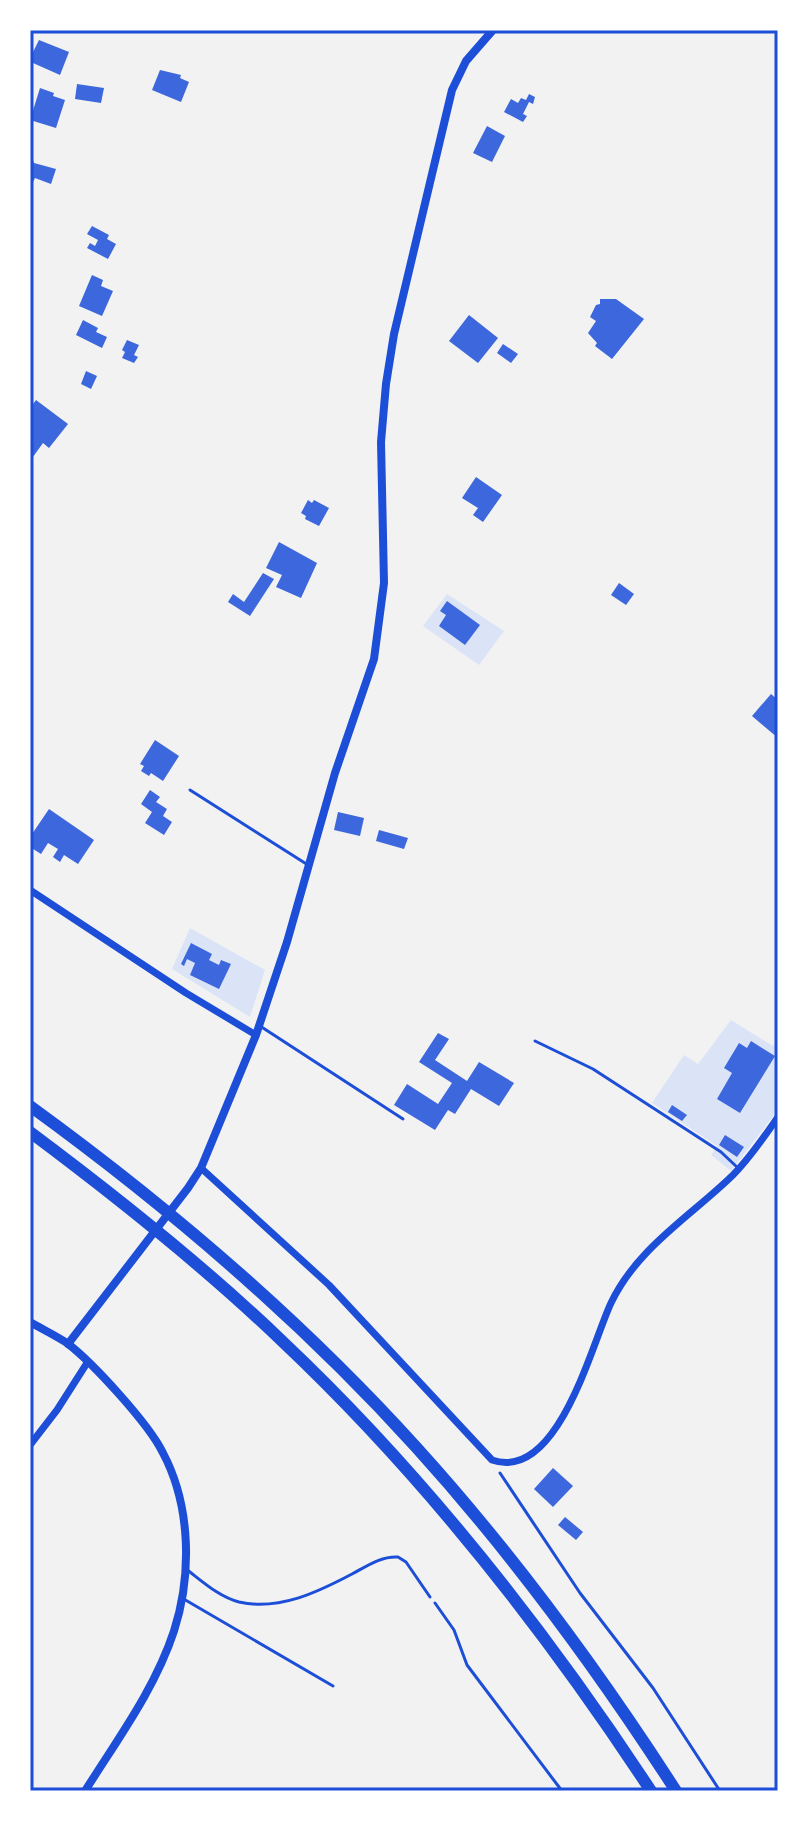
<svg xmlns="http://www.w3.org/2000/svg" width="808" height="1821" font-family="Poppins,sans-serif">
  <rect width="100%" height="100%" fill="#f2f2f2"/>
  <!-- green -->
  <g fill="#dbe4f7">
    <path d="M447 594 504 631 479 665 423 626Z"/>
    <path d="M190 928 265 970 250 1017 172 969Z"/>
    <path d="M731 1020 773 1046 778 1039V1110L731 1171 711 1155 717 1146 652 1103 684 1055 698 1064Z"/>
  </g>
  <!-- building -->
  <g fill="#3d67dc">
    <path d="M39 40 69 52 60 75 33 63V52Z"/>
    <path d="M160 70 181 75 180 78 189 82 181 102 152 90Z"/>
    <path d="M77 84 104 88 101 103 75 99Z"/>
    <path d="M40 88 54 93 53 96 65 100 56 128 30 120Z"/>
    <path d="M529 94 535 97 533 104 529 102 523 114 527 116 523 122 504 112 511 99 518 103 521 98 526 100Z"/>
    <path d="M487 126 505 136 492 162 473 153Z"/>
    <path d="M30 151 34 163 56 169 51 184 35 178 33 182 30 181Z"/>
    <path d="M92 226 109 235 107 239 116 244 108 259 87 248 90 243 95 246 98 240 87 234Z"/>
    <path d="M92 275 103 280 101 286 113 291 102 316 79 306Z"/>
    <path d="M600 299H616L644 319 612 359 595 346 597 343 588 333 596 321 590 317 596 305 600 304Z"/>
    <path d="M469 315 498 338 478 363 449 341Z"/>
    <path d="M83 320 98 328 96 332 107 337 102 348 76 335Z"/>
    <path d="M127 340 139 345 134 355 138 357 134 363 122 358 125 352 122 350Z"/>
    <path d="M503 344 518 354 511 363 497 353Z"/>
    <path d="M86 371 97 376 91 389 81 384Z"/>
    <path d="M36 400 68 424 49 448 43 443 30 461V421L33 417 30 408Z"/>
    <path d="M476 477 502 495 483 522 473 515 478 508 462 498Z"/>
    <path d="M308 500 312 503 314 500 329 508 319 526 305 519 306 516 301 513Z"/>
    <path d="M279 542 317 563 301 598 276 587 282 575 266 568Z"/>
    <path d="M263 573 274 579 250 616 228 602 233 594 244 602Z"/>
    <path d="M619 583 634 594 626 605 611 595Z"/>
    <path d="M447 601 480 625 465 645 439 626 446 615 440 611Z"/>
    <path d="M771 694 778 700V738L752 716Z"/>
    <path d="M155 740 179 756 163 781 151 773 149 776 141 771 144 766 140 764Z"/>
    <path d="M150 790 160 797 156 802 167 809 163 816 172 822 164 835 145 823 152 812 141 804Z"/>
    <path d="M49 809 94 840 78 864 64 855 60 862 53 857 58 849 48 843 41 854 30 847V837Z"/>
    <path d="M338 812 364 818 360 836 334 830Z"/>
    <path d="M379 830 408 838 404 849 376 841Z"/>
    <path d="M191 943 212 954 209 960 219 965 221 960 231 964 219 989 190 975 195 963 187 959 184 966 181 964Z"/>
    <path d="M438 1033 449 1039 435 1060 467 1081 479 1062 514 1083 499 1106 471 1089 455 1114 448 1110 435 1130 394 1105 407 1084 438 1104 452 1083 419 1062Z"/>
    <path d="M751 1041 775 1056 740 1113 717 1099 732 1073 724 1068 739 1043 747 1048Z"/>
    <path d="M672 1105 687 1115 682 1121 668 1112Z"/>
    <path d="M725 1135 744 1147 737 1157 719 1145Z"/>
    <path d="M553 1468 573 1486 553 1507 534 1489Z"/>
    <path d="M565 1517 583 1532 576 1540 558 1525Z"/>
  </g>
  <g fill="none" stroke-linecap="round" stroke-linejoin="round">
    <!-- path -->
    <g stroke="#1d4ed8" stroke-width="3">
      <path d="M500 1473 580 1593 653 1688 720 1791"/>
      <path d="M435 1603 454 1630 467 1665 562 1791"/>
    </g>
    <!-- service -->
    <g stroke="#1d4ed8" stroke-width="3">
      <path d="M190 790 308 865"/>
      <path d="M260 1026 403 1119"/>
      <path d="M535 1041 593 1069 721 1152 738 1168"/>
      <path d="M186 1569C202 1581 219 1597 239 1602 279 1611 318 1592 352 1574 367 1566 381 1556 398 1557L406 1562 430 1597"/>
      <path d="M182 1598 333 1686"/>
    </g>
    <!-- minor -->
    <g stroke="#1d4ed8" stroke-width="7">
      <path d="M30 890 186 993 256 1035"/>
      <path d="M201 1168 329 1285 492 1460C558 1483 592 1343 611 1303 637 1248 691 1216 733 1175 750 1158 764 1137 778 1117"/>
      <path d="M30 1445 57 1410 87 1363"/>
    </g>
    <!-- tertiary -->
    <g stroke="#1d4ed8" stroke-width="8">
      <path d="M30 1322C42 1329 55 1335 67 1343 93 1363 149 1424 163 1453 191 1506 192 1575 174 1631 155 1689 117 1740 85 1791"/>
      <path d="M68 1344 188 1188 201 1168 256 1035 287 942 335 773 374 659 384 583 381 442 386 384 394 334 452 90 466 61 493 30"/>
    </g>
    <!-- motorway -->
    <g stroke="#1d4ed8" stroke-width="12">
      <path d="M30 1106C169 1207 301 1320 416 1447 513 1554 598 1670 676 1791"/>
      <path d="M30 1132C117 1197 203 1265 282 1341 424 1475 544 1628 651 1791"/>
    </g>
  </g>
  <!-- border -->
  <rect width="808" height="1821" fill="none" stroke="#ffffff" stroke-width="64"/>
  <rect x="32" y="32" width="744" height="1757" fill="none" stroke="#1d4ed8" stroke-width="3"/>
</svg>
